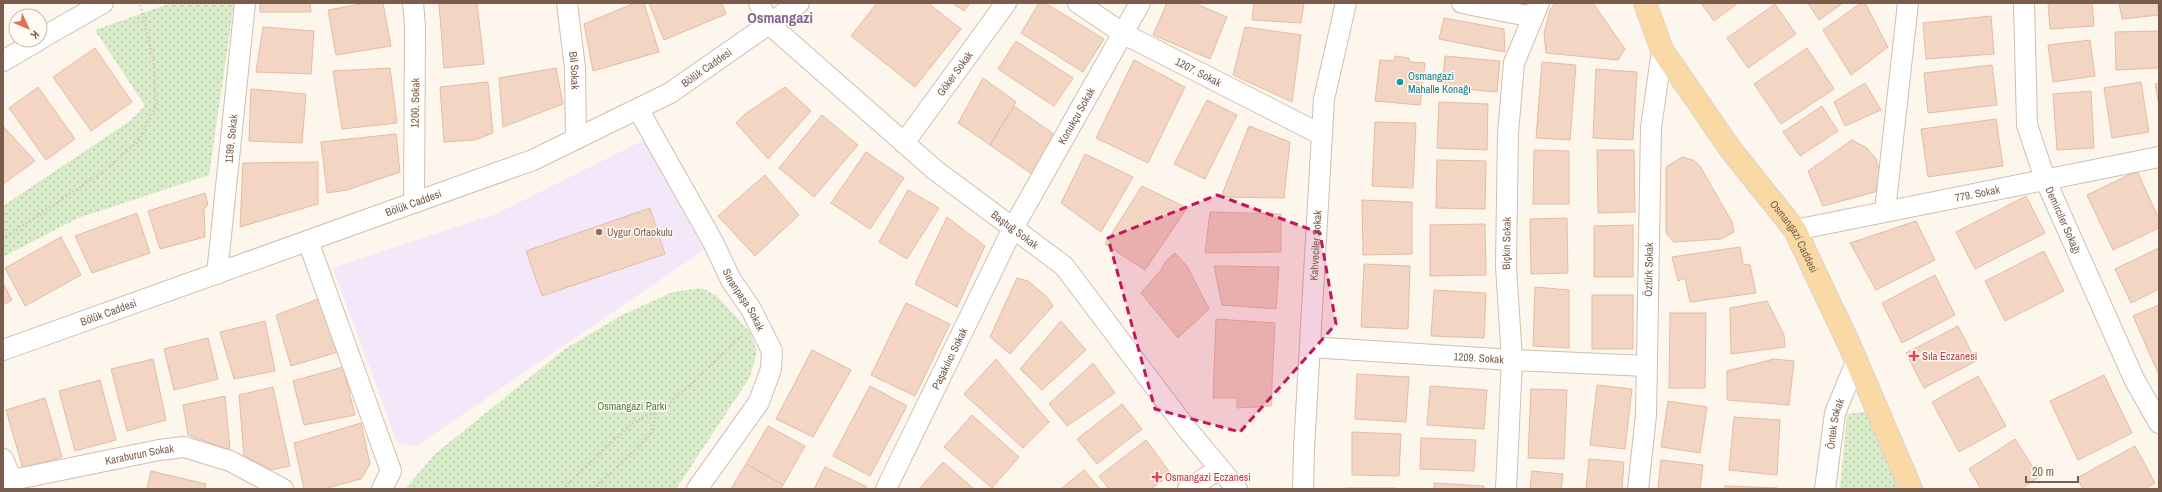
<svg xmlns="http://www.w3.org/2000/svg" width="2162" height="492" font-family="'Archivo Narrow',sans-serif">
  <defs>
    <pattern id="park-dots" width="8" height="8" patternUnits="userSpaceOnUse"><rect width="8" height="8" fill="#d8ecc9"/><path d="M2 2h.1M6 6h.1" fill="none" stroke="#b4c2a5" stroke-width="1.8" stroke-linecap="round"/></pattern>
  </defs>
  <rect width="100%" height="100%" fill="#fdf6ec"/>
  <!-- education -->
  <path fill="#f3e8fa" d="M644 140 704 250 415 447 397 442 333 268 496 214Z"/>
  <!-- park -->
  <g fill="url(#park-dots)">
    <path d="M171 3H234L209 175 78 218 3 257V206L130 121 145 106 95 30Z"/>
    <path d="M702 288 717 296 750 332 757 352 750 377 676 489H405L435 454 565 349 622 315 673 292Z"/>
    <path d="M1865 412 1900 489H1840L1847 414Z"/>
  </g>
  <!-- building -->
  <g fill="#f3d5c3" stroke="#e6bba3">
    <path d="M260 3H310L311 12H260Z"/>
    <path d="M366 3H383L391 46 336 55 328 10Z"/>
    <path d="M447 3H477L484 64 444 68 439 4Z"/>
    <path d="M635 3H644L659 52 593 71 584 24Z"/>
    <path d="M649 3H722L726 14 664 40Z"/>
    <path d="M877 3H928L961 29 915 87 851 36Z"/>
    <path d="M952 3H970L964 11Z"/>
    <path d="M1039 3H1045L1104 39 1083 72 1021 33Z"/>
    <path d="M1167 3H1194L1227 17 1210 59 1153 35Z"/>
    <path d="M1254 3H1304L1301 23 1252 20Z"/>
    <path d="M1555 3H1593L1625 49 1618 60 1546 53 1544 33 1550 10Z"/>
    <path d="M1701 3H1738L1714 21Z"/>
    <path d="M1808 3H1843L1819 20Z"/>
    <path d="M1861 3H1865L1888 47 1851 75 1823 30Z"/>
    <path d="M2048 3H2092L2094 26 2050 29Z"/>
    <path d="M2119 3H2157L2159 15 2122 19Z"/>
    <path d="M1775 4 1796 34 1748 68 1727 38Z"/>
    <path d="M1991 16 1994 54 1926 59 1923 23Z"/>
    <path d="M1444 18 1504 29 1505 52 1439 39Z"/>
    <path d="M263 27 314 31 311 74 256 72Z"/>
    <path d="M1245 27 1301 35 1292 102 1233 75Z"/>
    <path d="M2159 31V68L2116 70 2115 32Z"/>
    <path d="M2090 40 2095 76 2053 82 2048 45Z"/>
    <path d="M1016 41 1073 78 1054 106 998 69Z"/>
    <path d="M95 48 132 102 91 131 53 77Z"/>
    <path d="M1807 48 1834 89 1781 124 1754 84Z"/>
    <path d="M1395 56 1409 58 1410 62 1425 63 1420 105 1375 101 1380 60 1394 61Z"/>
    <path d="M1445 56 1500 61 1497 92 1442 87Z"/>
    <path d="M1134 60 1185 87 1148 163 1096 138Z"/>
    <path d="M1542 62 1576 65 1570 140 1536 138Z"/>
    <path d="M1992 65 1997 105 1928 113 1924 73Z"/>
    <path d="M390 68 397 123 342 129 333 71Z"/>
    <path d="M556 68 563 104 503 127 499 78Z"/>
    <path d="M1596 69 1637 72 1633 140 1593 138Z"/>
    <path d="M983 78 1016 102 990 145 958 123Z"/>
    <path d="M488 82 493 133 475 140 444 142 440 87Z"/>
    <path d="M2141 82 2149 132 2112 138 2104 88Z"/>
    <path d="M1865 83 1881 110 1845 126 1834 102Z"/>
    <path d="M2159 83V105L2155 84Z"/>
    <path d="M38 87 75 139 46 160 9 108Z"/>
    <path d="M785 87 811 111 768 159 736 123 745 114Z"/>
    <path d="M251 89 306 94 302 143 249 141Z"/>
    <path d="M2091 91 2094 148 2057 150 2053 94Z"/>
    <path d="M1207 100 1237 115 1205 179 1174 164Z"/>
    <path d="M1439 102 1488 104 1487 150 1437 148Z"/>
    <path d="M1014 106 1055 135 1033 175 990 145Z"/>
    <path d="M1822 106 1838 131 1800 156 1783 132Z"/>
    <path d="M822 115 858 145 814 197 779 168Z"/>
    <path d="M1996 119 2003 166 1928 177 1921 129Z"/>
    <path d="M1375 122 1416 123 1413 188 1372 186Z"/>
    <path d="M3 126 35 161 3 184Z"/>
    <path d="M1249 126 1290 142 1284 198 1221 197Z"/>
    <path d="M396 134 400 172 347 190 327 193 321 142Z"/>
    <path d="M1852 140 1867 148 1876 159 1881 175 1875 192 1823 206 1808 171Z"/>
    <path d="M1534 150 1569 151V204H1533Z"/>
    <path d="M1597 150H1634L1635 212 1598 213Z"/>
    <path d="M866 152 904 178 870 229 831 203Z"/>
    <path d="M1085 154 1133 177 1101 232 1061 203Z"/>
    <path d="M1682 157 1693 160 1700 166 1732 222 1734 232 1721 239 1674 242 1666 233V167Z"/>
    <path d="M1437 160 1486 161 1485 209 1436 208Z"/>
    <path d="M318 162V204L240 227 243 163Z"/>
    <path d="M2137 171 2159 219V228L2113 250 2087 195Z"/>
    <path d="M765 175 799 215 755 256 718 216Z"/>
    <path d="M1142 186 1187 208 1145 270 1105 244Z"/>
    <path d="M908 190 939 208 907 259 879 242Z"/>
    <path d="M205 193 208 205 204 209 205 237 160 249 148 211Z"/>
    <path d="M2026 196 2045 233 1975 269 1956 232Z"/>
    <path d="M1362 200 1412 202V254L1363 255Z"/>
    <path d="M650 208 665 254 542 296 526 251Z"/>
    <path d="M1210 212 1281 214V252L1205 253Z"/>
    <path d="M137 213 150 253 92 273 75 236Z"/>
    <path d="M947 217 985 246 957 307 915 284Z"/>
    <path d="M1567 218 1568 273 1531 274 1530 219Z"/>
    <path d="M1916 221 1935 260 1876 290 1850 243Z"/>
    <path d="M1485 224 1486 275 1430 276V225Z"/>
    <path d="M1633 225V277H1594V226Z"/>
    <path d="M61 237 81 275 25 306 5 268Z"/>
    <path d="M1740 247 1743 264 1750 265 1756 293 1690 302 1685 278 1678 281 1672 257Z"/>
    <path d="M2159 248V289L2131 303 2115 269Z"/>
    <path d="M2044 251 2064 291 2005 321 1985 281Z"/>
    <path d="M1175 253 1187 266 1209 309 1178 338 1141 293 1161 270 1166 261Z"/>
    <path d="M1364 264 1410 266 1408 329 1361 327Z"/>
    <path d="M1214 266 1279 267 1276 309 1222 305Z"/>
    <path d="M1935 275 1955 315 1902 343 1882 303Z"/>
    <path d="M1017 278 1028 281 1046 296 1053 306 1010 354 990 337Z"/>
    <path d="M3 283 12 300 3 305Z"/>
    <path d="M1535 287 1569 290V348L1533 346Z"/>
    <path d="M1434 290 1486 293 1484 338 1431 336Z"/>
    <rect x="1592" y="295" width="41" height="54"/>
    <path d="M321 298 338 352 291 366 276 315Z"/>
    <path d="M1767 301 1784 335 1785 347 1731 354 1730 308Z"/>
    <path d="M906 303 950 324 915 396 871 375Z"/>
    <path d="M2159 305V375L2133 316Z"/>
    <path d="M1670 313H1706L1705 388H1669Z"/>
    <path d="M1216 319 1275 323 1271 406 1237 408V398H1213Z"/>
    <path d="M265 321 275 371 234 379 220 332Z"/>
    <path d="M1061 321 1086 350 1042 390 1020 369Z"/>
    <path d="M1958 326 1976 361 1924 388 1906 353Z"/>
    <path d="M208 338 218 379 174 390 164 349Z"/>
    <path d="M812 350 851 370 813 437 776 419Z"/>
    <path d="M153 359 166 420 127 431 111 369Z"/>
    <path d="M996 359 1049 422 1023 448 964 394Z"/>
    <path d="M1774 359 1794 361 1789 405 1727 400V371Z"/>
    <path d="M1093 363 1115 393 1067 426 1049 404Z"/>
    <path d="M343 367 355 415 304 425 293 381Z"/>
    <path d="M1357 374 1409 377 1406 422 1355 419Z"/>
    <path d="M2104 375 2132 433 2078 460 2050 401Z"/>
    <path d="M1978 376 2006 426 1959 452 1932 402Z"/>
    <path d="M100 380 116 440 75 451 59 391Z"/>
    <path d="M1597 385 1632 389 1625 449 1590 445Z"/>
    <path d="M870 386 907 406 870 476 833 456Z"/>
    <path d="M1430 386 1487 390 1484 429 1427 425Z"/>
    <path d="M273 387 290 466 271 470 244 456 239 395Z"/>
    <path d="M1531 389 1567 390 1564 459 1528 458Z"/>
    <path d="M225 396 230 450 188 435 183 405Z"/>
    <path d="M45 398 62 457 23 469 6 410Z"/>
    <path d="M1668 401 1707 407 1700 453 1661 447Z"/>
    <path d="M1122 404 1142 429 1097 464 1077 439Z"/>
    <path d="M972 415 1019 457 992 488 944 447Z"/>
    <path d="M1734 417 1780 420 1777 475 1729 470Z"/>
    <path d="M361 423 370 464 361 479 323 489H304L294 443Z"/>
    <path d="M768 426 805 446 783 485 746 464Z"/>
    <path d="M1352 432 1401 434 1399 476 1352 475Z"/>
    <path d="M1421 438 1476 440 1474 471 1420 469Z"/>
    <path d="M2015 439 2039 477 2021 489H1981L1969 469Z"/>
    <path d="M1146 440 1171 474 1151 489H1109L1099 476Z"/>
    <path d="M2135 446 2155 483 2145 489H2083L2077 478Z"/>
    <path d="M1589 459 1624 462 1622 489H1586Z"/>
    <path d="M1661 460 1703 465 1700 489H1658Z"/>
    <path d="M943 462 974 489H919Z"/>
    <path d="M746 464 783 485 781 489H731Z"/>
    <path d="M825 467 867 487V489H814Z"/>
    <path d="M1084 470 1100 489H1061Z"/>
    <path d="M151 471 206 484 205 489H147Z"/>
    <path d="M1532 471 1563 474 1561 489H1530Z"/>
    <path d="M1434 483 1484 486V489H1434Z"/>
    <path d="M1725 486 1778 488V489H1725Z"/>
    <rect x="1346" y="488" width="49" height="1"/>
  </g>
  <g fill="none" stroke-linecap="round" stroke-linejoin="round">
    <defs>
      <g id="minor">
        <path d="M413 3 415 26 414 203"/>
        <path id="s1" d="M567 3 575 68 576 139"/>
        <path id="s2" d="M759 3 769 24 935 170 1064 266 1186 428 1237 489"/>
        <path id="s3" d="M1078 3 1124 34 1322 135"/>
        <path d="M1462 3 1533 17"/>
        <path id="s4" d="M2024 3 2027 125 2045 179 2134 379 2159 423"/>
        <path d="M40 39 103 3"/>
        <path d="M3 61 39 40"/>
        <path id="s5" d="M638 109 713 242 731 280 751 309 772 351 771 369 759 402 697 489"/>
        <path id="s6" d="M904 143 1006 3"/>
        <path d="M1885 211 1908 3"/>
        <path id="s7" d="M1795 230 2159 157"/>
        <path d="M308 241 391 471 382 489"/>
        <path id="s8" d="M217 274 245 3"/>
        <path id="s9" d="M1310 347 1512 360 1647 366"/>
        <path id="s10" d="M3 350 533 160 670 93 799 3"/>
        <path d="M3 459 12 480 13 489"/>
        <path id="s11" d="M12 480 159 450 184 447 230 461 283 489"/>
        <path id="s12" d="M886 489 1013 228 1140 3"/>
        <path d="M1188 489 1219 469"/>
        <path id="s13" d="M1303 489 1304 449 1324 99 1346 3"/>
        <path id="s14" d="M1506 489 1512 360 1506 266 1508 133 1514 63 1539 3"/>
        <path id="s15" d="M1638 489 1646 415 1651 128 1662 50"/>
        <path id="s16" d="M1825 489 1835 413 1856 362"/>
      </g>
      <g id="major">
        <path id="s17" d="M1645 3 1662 50 1731 150 1795 230 1849 344 1911 489"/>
      </g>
    </defs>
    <!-- minor casing -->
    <use href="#minor" stroke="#d1beb0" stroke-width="22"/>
    <!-- major casing -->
    <use href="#major" stroke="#dad1cd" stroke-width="24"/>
    <!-- path -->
    <g stroke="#d9b8a5" stroke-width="2.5" stroke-dasharray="1 3" stroke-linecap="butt">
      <path d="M3 239 107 169 139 140 156 106 154 63 140 3"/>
      <path d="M562 489 634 422 664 408 701 375 743 334"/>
      <path d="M593 489 644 442 651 433 657 412"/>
    </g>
    <!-- minor -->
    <use href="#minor" stroke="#fff" stroke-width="20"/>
    <!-- major -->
    <use href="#major" stroke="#fbd9a5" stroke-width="22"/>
  </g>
  <!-- marked area -->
  <path fill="#c2185b" fill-opacity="0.2" stroke="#c2185b" stroke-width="3" stroke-dasharray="8 5" stroke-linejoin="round" d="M1217 195 1320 233 1336 324 1240 432 1155 409 1108 238Z"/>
  <!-- markers -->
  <circle fill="#0f9aa8" stroke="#fffaf3" stroke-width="1.5" cx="1400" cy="82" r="4"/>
  <circle fill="#8d6e63" stroke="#fffaf3" stroke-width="1.5" cx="599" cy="232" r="4"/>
  <g fill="#e0444e" stroke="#fffaf3" stroke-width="1.5">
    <path d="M1912 350h4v4h4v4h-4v4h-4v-4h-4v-4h4z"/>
    <path d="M1155 471h4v4h4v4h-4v4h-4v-4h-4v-4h4z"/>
  </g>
  <g text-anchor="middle" stroke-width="3" stroke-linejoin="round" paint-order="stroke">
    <!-- street labels -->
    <g font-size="11" fill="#7a5c4d" stroke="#fffaf3">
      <text dy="4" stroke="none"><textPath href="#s10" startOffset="760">Bölük Caddesi</textPath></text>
      <text dy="4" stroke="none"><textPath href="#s1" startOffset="68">Bil Sokak</textPath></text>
      <text dy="4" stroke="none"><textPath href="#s3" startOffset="139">1207. Sokak</textPath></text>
      <text dy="4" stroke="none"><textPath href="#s6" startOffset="86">Göker Sokak</textPath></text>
      <text transform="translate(415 103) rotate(-89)" y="4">1200. Sokak</text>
      <text dy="4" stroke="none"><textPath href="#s12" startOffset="419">Konukçu Sokak</textPath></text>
      <text dy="4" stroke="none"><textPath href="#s8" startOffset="136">1199. Sokak</textPath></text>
      <text dy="4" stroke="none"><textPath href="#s7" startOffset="186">779. Sokak</textPath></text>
      <text dy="4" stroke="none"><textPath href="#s10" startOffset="436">Bölük Caddesi</textPath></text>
      <text dy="4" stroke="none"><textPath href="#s4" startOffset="224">Demirciler Sokağı</textPath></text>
      <text dy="4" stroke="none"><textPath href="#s2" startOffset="344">Baştuğ Sokak</textPath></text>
      <text dy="4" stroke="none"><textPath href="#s17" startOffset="279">Osmangazi Caddesi</textPath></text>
      <text dy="4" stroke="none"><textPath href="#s14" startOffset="246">Biçkin Sokak</textPath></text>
      <text dy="4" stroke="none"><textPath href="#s13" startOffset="244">Kahveciler Sokak</textPath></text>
      <text dy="4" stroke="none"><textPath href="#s15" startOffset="220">Öztürk Sokak</textPath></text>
      <text dy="4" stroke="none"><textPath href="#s5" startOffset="218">Sinanpaşa Sokak</textPath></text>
      <text dy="4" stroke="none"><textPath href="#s10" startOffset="112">Bölük Caddesi</textPath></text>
      <text dy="4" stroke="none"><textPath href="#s9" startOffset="169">1209. Sokak</textPath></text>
      <text dy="4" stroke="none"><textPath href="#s12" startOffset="145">Paşakılıcı Sokak</textPath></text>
      <text dy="4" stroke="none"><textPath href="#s16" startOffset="66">Öntek Sokak</textPath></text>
      <text dy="4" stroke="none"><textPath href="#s11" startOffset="130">Karaburun Sokak</textPath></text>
    </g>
    <!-- culture labels -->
    <g font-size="11" fill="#0d838f" stroke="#fffaf3" text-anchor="start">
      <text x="1408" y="80">Osmangazi<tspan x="1408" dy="13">Mahalle Konağı</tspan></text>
    </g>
    <!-- education labels -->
    <g font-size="11" fill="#785e54" stroke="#fffaf3" text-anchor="start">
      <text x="607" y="236">Uygur Ortaokulu</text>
    </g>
    <!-- health labels -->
    <g font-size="11" fill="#be3a42" stroke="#fffaf3" text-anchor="start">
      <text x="1922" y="360">Sıla Eczanesi</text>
      <text x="1165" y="481">Osmangazi Eczanesi</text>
    </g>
    <!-- park labels -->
    <g font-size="11" fill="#537a41" stroke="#fffaf3">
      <text x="632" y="410">Osmangazi Parkı</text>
    </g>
    <!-- district labels -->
    <g font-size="15" font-weight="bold" fill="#846695" stroke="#fffaf3">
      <text x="780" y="23">Osmangazi</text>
    </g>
  </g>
  <!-- border -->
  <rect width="2162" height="492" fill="none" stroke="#7a5c4d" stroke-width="8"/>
  <!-- north arrow -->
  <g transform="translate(28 28) rotate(134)"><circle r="19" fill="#fffaf3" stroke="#cabbb1"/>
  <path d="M0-3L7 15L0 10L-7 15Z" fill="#e76f51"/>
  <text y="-6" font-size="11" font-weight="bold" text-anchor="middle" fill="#7a5c4d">K</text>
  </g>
  <!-- scale -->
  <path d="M2026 476v6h52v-6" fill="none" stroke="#7a5c4d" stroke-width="2"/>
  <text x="2032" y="476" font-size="12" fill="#7a5c4d" stroke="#fffaf3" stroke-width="3" paint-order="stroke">20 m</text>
</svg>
